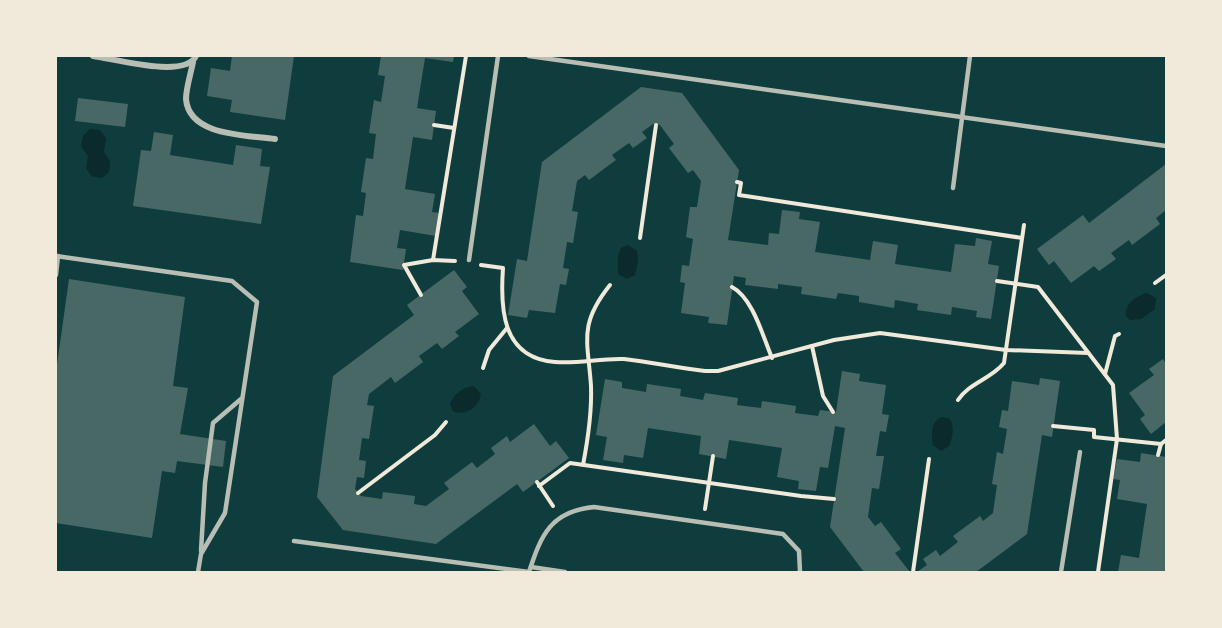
<svg xmlns="http://www.w3.org/2000/svg" width="1222" height="628" font-family="'Roboto Serif',serif">
  <rect width="100%" height="100%" fill="#0f3d3e"/>
  <!-- water -->
  <g fill="#0a2a2b">
    <path d="M90 129 100 130 106 138 104 152 110 161 109 172 102 178 91 176 86 168 88 156 81 146 83 136Z"/>
    <path d="M628 245 637 251 638 262 635 275 627 279 618 274V256L621 248Z"/>
    <path d="M1147 293 1156 298 1155 309 1141 319 1130 320 1126 316C1124 304 1136 296 1147 293Z"/>
    <path d="M474 386 481 394C479 407 465 417 453 411L450 404C454 394 463 387 474 386Z"/>
    <path d="M941 417 949 418C955 426 953 436 949 446L941 451 933 445C931 434 931 422 941 417Z"/>
  </g>
  <!-- building -->
  <g fill="#486865">
    <path d="M232 56H294L285 120 230 112 232 100 207 96 211 68 230 71Z"/>
    <path d="M381 56H454L453 62 425 58 417 108 436 111 432 140 413 137 405 189 435 194 432 212 439 213 436 236 400 230 397 248 406 249 403 270 350 262 356 215 363 216 366 193 361 192 366 158 373 159 376 134 369 133 374 100 381 102 385 76 378 75Z"/>
    <path d="M641 87 682 93 739 170 728 240 768 245 769 233 779 234 782 210 800 212 799 219 820 222 815 252 870 260 873 241 898 245 895 264 951 272 955 244 975 246 976 238 992 241 988 264 999 266 991 319 976 317 977 311 952 307 951 315 917 310 918 304 895 300 894 308 859 302V296L838 293 836 299 801 294 802 287 778 284V289L745 285 746 278 734 276 727 325 708 323 709 317 681 313 685 283 680 282 682 265 689 266 693 239 686 237 690 207H697L701 181 693 170 688 173 669 148 674 144 660 125 653 124 642 132 647 138 633 148 629 143 612 155 616 160 589 180 585 175 577 181 572 211 578 212 573 243 567 242 563 268 569 269 566 285 560 284 555 313 529 310 527 318 508 315 517 259 527 261 542 162Z"/>
    <path d="M78 98 128 104 125 127 75 121Z"/>
    <path d="M154 132 173 135 170 155 233 165 236 145 262 149 260 166 270 167 261 224 133 206 141 150 151 151Z"/>
    <path d="M1166 164V210L1156 218 1160 224 1132 245 1129 240 1111 253 1116 259 1099 271 1094 266 1071 283 1054 261 1049 265 1037 249 1083 215 1089 223Z"/>
    <path d="M454 270 467 287 462 291 479 314 455 332 459 336 442 349 437 343 419 356 423 362 395 383 391 377 369 394 367 405 374 406 369 439 362 438 359 460 366 461 364 478 357 477 355 489 361 496 382 499 383 492 415 496 414 504 426 506 449 489 444 483 472 462 477 468 495 454 491 448 507 436 510 442 534 424 550 446 556 441 569 458 523 492 517 484 436 544 343 530 317 497 333 376 414 315 407 305Z"/>
    <path d="M69 279 185 297 173 386 188 388 180 434 226 441 223 467 177 461 175 473 162 471 152 538 56 523V372Z"/>
    <path d="M1163 359 1166 364V422L1151 434 1140 419 1145 415 1129 393 1154 375 1149 369Z"/>
    <path d="M842 371 860 374 859 381 886 385 882 414 889 415 886 432 880 431 876 456H884L879 489 872 488 868 517 875 526 881 522 901 549 895 553 910 572H864L830 527 845 428 835 426 828 468 820 467 816 491 798 489 799 481 777 477 782 448 729 440 726 459 699 454 701 436 648 428 643 458 624 455 623 463 603 460 607 437 596 435 605 379 622 382V388L646 392 647 384 681 389 680 396 703 400 705 393 738 398 737 405 761 408 762 401 796 406 795 413 818 416 820 410 836 412Z"/>
    <path d="M1040 378 1060 381 1052 437 1042 435 1027 534 976 572H917L927 565 923 559 936 550 940 556 958 542 953 536 980 516 983 521 993 513 997 485 992 484 997 452 1003 454 1007 429 999 427 1002 410 1008 411 1012 381 1039 385Z"/>
    <path d="M1141 453 1166 457V572H1118L1121 555 1139 558 1147 504 1117 499 1120 480 1113 479 1117 459 1140 462Z"/>
  </g>
  <g fill="none" stroke-linecap="round" stroke-linejoin="round">
    <!-- path -->
    <g stroke="#f1e9da" stroke-width="4">
      <path d="M434 125 454 128"/>
      <path d="M737 182 741 183 739 195 1022 238"/>
      <path d="M640 238 656 125"/>
      <path d="M433 260 466 56"/>
      <path d="M481 265 503 268C500 309 502 358 555 362 578 364 601 358 624 359 651 362 678 368 705 371H718L834 340 880 333 1006 350 1088 353"/>
      <path d="M997 281 1038 287 1113 385 1117 439 1098 572"/>
      <path d="M1155 283 1166 275"/>
      <path d="M732 287C753 298 763 337 772 358"/>
      <path d="M421 295 404 265 433 260 455 261"/>
      <path d="M812 346 823 396 833 412"/>
      <path d="M483 368 489 350 507 328"/>
      <path d="M1105 374 1115 336 1119 334"/>
      <path d="M958 400C969 383 991 379 1004 363L1024 225"/>
      <path d="M1053 426 1094 430V437L1161 444 1166 440"/>
      <path d="M1158 455 1161 444"/>
      <path d="M583 465C588 439 592 413 591 386 588 341 578 325 610 285"/>
      <path d="M537 482 553 506"/>
      <path d="M539 486 570 463 801 496 834 499"/>
      <path d="M358 493 435 435 446 422"/>
      <path d="M705 509 713 456"/>
      <path d="M913 572 929 459"/>
    </g>
    <!-- service -->
    <g stroke="#b8beb3" stroke-width="4.5">
      <path d="M529 56 1166 146"/>
      <path d="M953 188 970 56"/>
      <path d="M56 256 232 281 257 302 225 513 201 554 198 572"/>
      <path d="M469 260 498 56"/>
      <path d="M56 275 58 256"/>
      <path d="M294 541 529 572"/>
      <path d="M201 551 205 483 213 423 241 399"/>
      <path d="M531 567 565 572"/>
      <path d="M529 572C541 535 551 511 594 507L783 534 799 551 800 572"/>
      <path d="M1061 572 1080 452"/>
    </g>
    <!-- minor -->
    <g stroke="#b8beb3" stroke-width="6">
      <path d="M93 56C115 59 185 79 196 56"/>
      <path d="M193 62C191 73 186 88 186 99 189 137 249 135 275 139"/>
    </g>
  </g>
  <!-- border -->
  <rect width="1222" height="628" fill="none" stroke="#f1e9da" stroke-width="114"/>
</svg>
